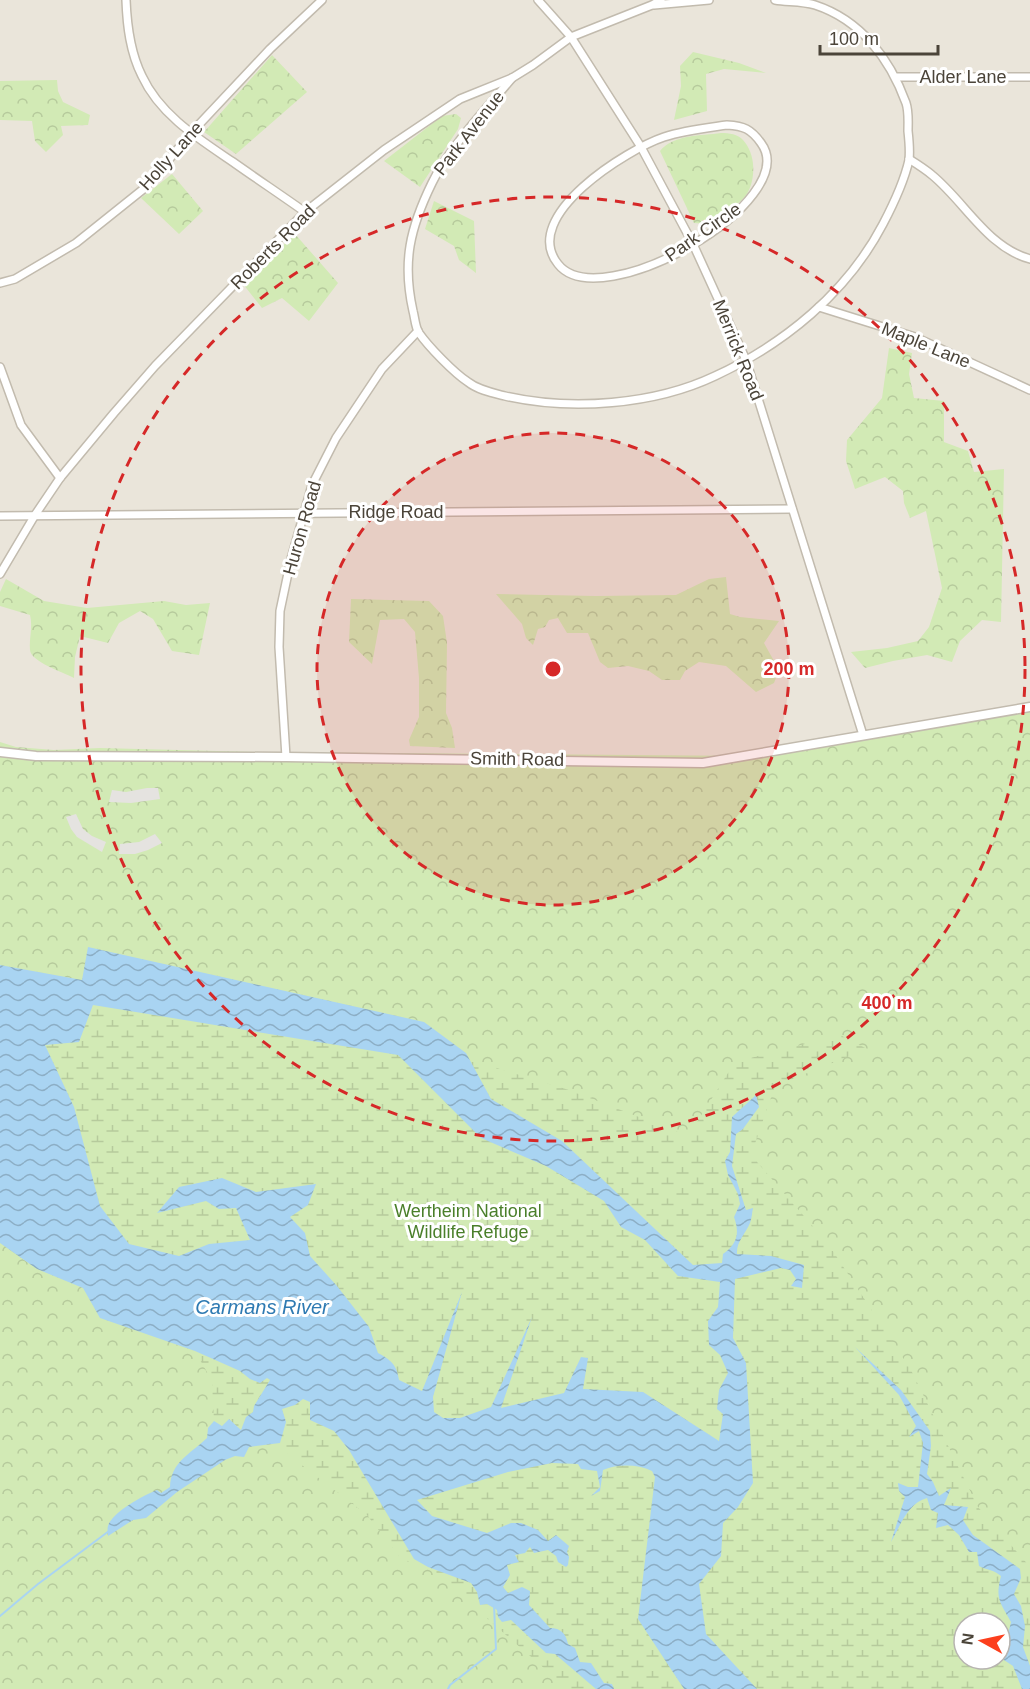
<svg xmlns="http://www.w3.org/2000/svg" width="1030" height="1689" font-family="Arial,sans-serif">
  <defs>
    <pattern id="forest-crowns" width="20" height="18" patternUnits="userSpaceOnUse" patternTransform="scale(1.5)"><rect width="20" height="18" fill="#d2eab5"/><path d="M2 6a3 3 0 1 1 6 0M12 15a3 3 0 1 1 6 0" fill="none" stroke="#b6ca9c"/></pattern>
    <pattern id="wetland-marsh" width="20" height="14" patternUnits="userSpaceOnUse" patternTransform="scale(1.5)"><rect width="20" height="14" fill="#d2eab5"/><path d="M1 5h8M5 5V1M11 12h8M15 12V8" fill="none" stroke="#b6ca9c"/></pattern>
    <pattern id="water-waves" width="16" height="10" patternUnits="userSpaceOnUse" patternTransform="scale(1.5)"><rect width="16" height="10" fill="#a9d4f2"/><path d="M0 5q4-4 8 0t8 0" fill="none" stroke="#8caec5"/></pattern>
  </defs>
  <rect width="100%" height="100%" fill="#f6f3ec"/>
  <!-- residential -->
  <path fill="#eae5da" d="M0 0H1030V707L703 763 0 752Z"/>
  <!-- forest -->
  <g fill="url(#forest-crowns)" fill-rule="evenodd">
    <path d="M693 52 739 63 766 73 724 69 706 74 707 111 674 120 681 86 680 66Z"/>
    <path d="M272 55 307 92 236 154 204 132Z"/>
    <path d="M57 80 58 91 63 102 90 115 88 125 61 126 63 135 46 152 35 141 32 121 0 120V81Z"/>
    <path d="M456 114 461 118 458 129 420 187 384 161 442 116Z"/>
    <path d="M721 133C729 133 738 134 743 140 756 154 756 179 747 194 741 203 720 217 710 224L694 223 660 151C674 134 701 136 721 133Z"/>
    <path d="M172 174 203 211 179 234 141 198Z"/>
    <path d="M434 201 474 221 476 273 459 260 454 246 425 229Z"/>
    <path d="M295 234 338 283 309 321 282 298 262 308 243 284Z"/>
    <path d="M889 348 912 353 909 374 914 398 944 401V442L968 451 974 472 1004 469 1001 622 982 620 960 641 952 662 927 655 893 661 865 668 851 652 887 648 918 641 929 627 942 588 926 511 910 518 904 503 903 491 885 477 855 489 846 461 847 440 882 398Z"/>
    <path d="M726 577 730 614 740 617 779 621 764 643 779 670 774 683 756 692 726 666 699 662 685 671 680 680H662L649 671 628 666 608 668 600 662 588 633H567L558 618 549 620 545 627 538 629 533 645 526 638 522 624 496 594 596 596 676 595 709 579Z"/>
    <path d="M6 579 44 601 87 608 164 601 186 605 210 603 199 655 172 651 153 619 140 611 119 623 108 643 80 636 75 657 74 678C63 672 31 662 30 650 29 638 33 627 30 615L0 606V592Z"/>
    <path d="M351 599 429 601 443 616 447 643 446 713 452 728 455 748 410 746 409 740 419 717V678L415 632 404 619 380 620 372 664 349 642Z"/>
    <path d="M1030 707V1689H0V742L16 747 54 750 100 748 260 752 758 756 866 740ZM964 1623H1000V1659H964Z"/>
  </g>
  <!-- wetland -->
  <path fill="url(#wetland-marsh)" fill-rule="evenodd" d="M88 947 424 1022 466 1053 470 1060 569 1090 688 1136 735 1062 840 1035 867 1049 775 1086 751 1155 829 1245 911 1370 978 1507 1030 1567V1689H568L428 1567 401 1559 367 1515 277 1446 286 1403 263 1390 254 1406 253 1412C245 1418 246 1424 241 1431L229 1419 222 1426 214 1421 212 1381 195 1351 100 1318 83 1288 37 1269 0 1243V965L82 980ZM964 1623H1000V1659H964Z"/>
  <!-- parking -->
  <g fill="#e5e3e0">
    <path d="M147 788H158L160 799 131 803 109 802 112 790 126 792Z"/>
    <path d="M76 814 83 829 92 836 106 842 102 852 77 837 71 829 66 817Z"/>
    <path d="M155 834 162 843 148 850 135 854H119L120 844 139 842Z"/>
  </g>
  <!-- water -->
  <g fill="url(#water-waves)" fill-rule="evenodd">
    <path d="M88 947 424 1022 466 1053 491 1099 562 1141 693 1265 722 1263 723 1254C737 1244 740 1234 734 1217L740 1204 738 1194 728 1175 725 1161 730 1152 732 1117 756 1095 759 1107 743 1129 736 1134 732 1166 746 1210 753 1208C752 1212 752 1218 750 1223 746 1233 736 1242 737 1254L771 1256 804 1265 802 1288 791 1286 796 1279 790 1270 781 1268 735 1279 733 1338 746 1363 753 1483 738 1507 723 1523 721 1556 699 1584 706 1634 757 1689H684L638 1619 655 1477 652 1471C637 1464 618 1464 603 1470L600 1491 591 1496 600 1487 597 1471 581 1469 578 1464 552 1463 508 1472 417 1500 432 1516 487 1533 511 1523H521L538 1530 548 1541 556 1535 569 1546 567 1552 569 1557 568 1565 566 1567 558 1562 556 1556 548 1550 534 1553 530 1547 525 1553 515 1555 519 1562 507 1565 510 1575 503 1587 508 1593 522 1587 530 1591 529 1605 550 1628C561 1628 566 1634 568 1644L575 1648 580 1662 591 1663 604 1683 612 1684 614 1689H596L555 1654 546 1653 511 1620 502 1622 498 1617 497 1610 487 1604 480 1605 477 1592 471 1583 428 1567 414 1559 349 1450 334 1431 310 1420V1402L303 1399 295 1405 282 1409 286 1422 280 1443 249 1447 244 1457 235 1456 225 1460 177 1492 146 1518 133 1520 108 1536C108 1534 107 1528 108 1526 112 1512 144 1495 157 1490L161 1493 170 1487C171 1462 189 1455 207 1438L208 1428 214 1421 222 1426 229 1419 241 1430 246 1417 253 1412 254 1406 270 1380 267 1378 260 1383 250 1379 240 1371 195 1351 100 1318 83 1288 37 1269 0 1243V965L82 980ZM93 1005 398 1055 481 1138 546 1166 604 1201 621 1227 645 1240 678 1276 720 1282 718 1307 708 1321 709 1345 720 1355 728 1373 719 1390 717 1409 723 1414 719 1441 643 1392 583 1389 588 1358 581 1357 564 1393 501 1408 532 1317 491 1407 460 1418H443L434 1412 433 1397 462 1292 422 1391 399 1380C397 1365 391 1360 378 1353L369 1327 337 1286 310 1256 305 1233 290 1217 308 1205 316 1184 256 1192 222 1178 179 1187 157 1213 206 1201 219 1209 236 1208 250 1240 209 1244 179 1256 129 1244 100 1206 74 1107 45 1045 79 1042Z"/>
    <path d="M855 1347 901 1390 930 1431 931 1446 927 1474 933 1482 939 1496 951 1488 944 1505 968 1507 963 1520 973 1535 1020 1569 1021 1578 1014 1594 1021 1606 1025 1626 1023 1647 1030 1666V1689H1022L1013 1666 1004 1660 1001 1650 1007 1639 1011 1622C1000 1602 995 1599 1001 1576 991 1568 988 1571 979 1566L977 1552H969L959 1535 948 1525 936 1528 938 1513 931 1510 927 1498C908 1503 900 1526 891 1542L905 1497 899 1491 898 1483 908 1487H918L923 1443 919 1431 909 1437 916 1426 899 1395Z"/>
  </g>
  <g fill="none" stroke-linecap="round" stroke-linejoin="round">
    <!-- stream -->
    <g stroke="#a9d4f2" stroke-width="2">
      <path d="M0 1616 38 1584 109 1531"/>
      <path d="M448 1689 450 1685 496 1649 494 1606"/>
    </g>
    <defs>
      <g id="minor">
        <path d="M126 0C127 26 130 52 142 76 160 115 199 139 233 162 257 179 281 195 305 212"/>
        <path d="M538 0 571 37 641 147 693 244 746 360 863 735"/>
        <path d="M654 5 709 0"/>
        <path d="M897 77H1030"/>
        <path d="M512 78C488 107 448 149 432 183 410 228 402 262 413 311 415 318 415 327 419 333 428 346 454 373 468 382 478 390 493 393 505 396 571 411 654 405 715 376 784 344 847 293 883 224 893 205 904 182 909 160 910 151 909 140 908 131 908 122 909 112 906 103 890 59 861 20 815 5 802 1 787 2 775 0"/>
        <path d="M727 125C744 126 751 129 761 143 804 201 600 318 558 264 519 216 628 149 664 137 685 130 706 128 727 125Z"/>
        <path d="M909 159C917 164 925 169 932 175 965 202 987 247 1030 259"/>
        <path d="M0 283 15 279 76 243 146 187 191 133 270 49 322 0"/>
        <path d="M819 307 915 337 1030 390"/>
        <path d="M0 367 21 425 60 478"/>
        <path d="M0 516 792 509"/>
        <path d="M0 574 35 515 60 478 114 413 155 366 305 212 384 150 460 99 512 78 533 65 571 37 652 5 661 0"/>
        <path d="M286 757 279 647 280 611 291 559 312 485 336 438 382 369 418 331"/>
      </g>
      <path id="tertiary" d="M0 752 36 756 286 757 703 763 1030 707"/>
    </defs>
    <!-- minor casing -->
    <use href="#minor" stroke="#c2bbae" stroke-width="10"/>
    <!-- tertiary casing -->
    <use href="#tertiary" stroke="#c2bbae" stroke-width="11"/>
    <!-- minor -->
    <use href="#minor" stroke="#fff" stroke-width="7"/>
    <!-- tertiary -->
    <use href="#tertiary" stroke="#fff" stroke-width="8"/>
  </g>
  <!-- distance rings -->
  <circle cx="553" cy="669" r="236" fill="#d62828" fill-opacity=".12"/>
  <g fill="none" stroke="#d62828" stroke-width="3" stroke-dasharray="10 8">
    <circle cx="553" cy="669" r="236"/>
    <circle cx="553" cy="669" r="472"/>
  </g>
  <g text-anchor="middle" stroke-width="6" stroke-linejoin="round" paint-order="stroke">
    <!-- street labels -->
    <g font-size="18" fill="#4b4439" stroke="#fff">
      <text x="963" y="83">Alder Lane</text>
      <text transform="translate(469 133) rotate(-52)" y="6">Park Avenue</text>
      <text transform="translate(171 156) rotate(-48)" y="6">Holly Lane</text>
      <text transform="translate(703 232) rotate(-35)" y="6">Park Circle</text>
      <text transform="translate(273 247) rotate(-45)" y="6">Roberts Road</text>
      <text transform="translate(926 345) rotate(22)" y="6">Maple Lane</text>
      <text transform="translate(738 350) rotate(68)" y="6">Merrick Road</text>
      <text x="396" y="518">Ridge Road</text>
      <text transform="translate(302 528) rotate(-74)" y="6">Huron Road</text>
      <text transform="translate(517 759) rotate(1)" y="6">Smith Road</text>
    </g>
    <!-- park labels -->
    <g font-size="18" fill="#4a7f2a" stroke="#fff">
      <text x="468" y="1217">Wertheim National<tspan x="468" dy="21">Wildlife Refuge</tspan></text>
    </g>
    <!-- water labels -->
    <g font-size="20" font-style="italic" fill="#2e7ab2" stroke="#fff">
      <text x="262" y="1314">Carmans River</text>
    </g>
  </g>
  <circle cx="553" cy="669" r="9" fill="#d62828" stroke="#fff" stroke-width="3"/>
  <g font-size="18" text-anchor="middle" font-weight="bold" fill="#d62828" stroke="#fff" stroke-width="6" stroke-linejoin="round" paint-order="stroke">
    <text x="789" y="675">200 m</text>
    <text x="887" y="1009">400 m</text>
  </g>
  <!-- north arrow -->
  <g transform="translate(982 1641) rotate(278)"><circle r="28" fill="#ffffff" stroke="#b7b4b0" stroke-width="1.5"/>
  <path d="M0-4.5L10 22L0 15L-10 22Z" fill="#fc3f1d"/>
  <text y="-9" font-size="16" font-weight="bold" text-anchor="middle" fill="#4b4439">N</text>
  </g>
  <!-- scale -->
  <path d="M820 45v9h118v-9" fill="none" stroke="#4b4439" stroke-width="3"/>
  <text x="829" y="45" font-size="18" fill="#4b4439" stroke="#ffffff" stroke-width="4.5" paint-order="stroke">100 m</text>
</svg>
